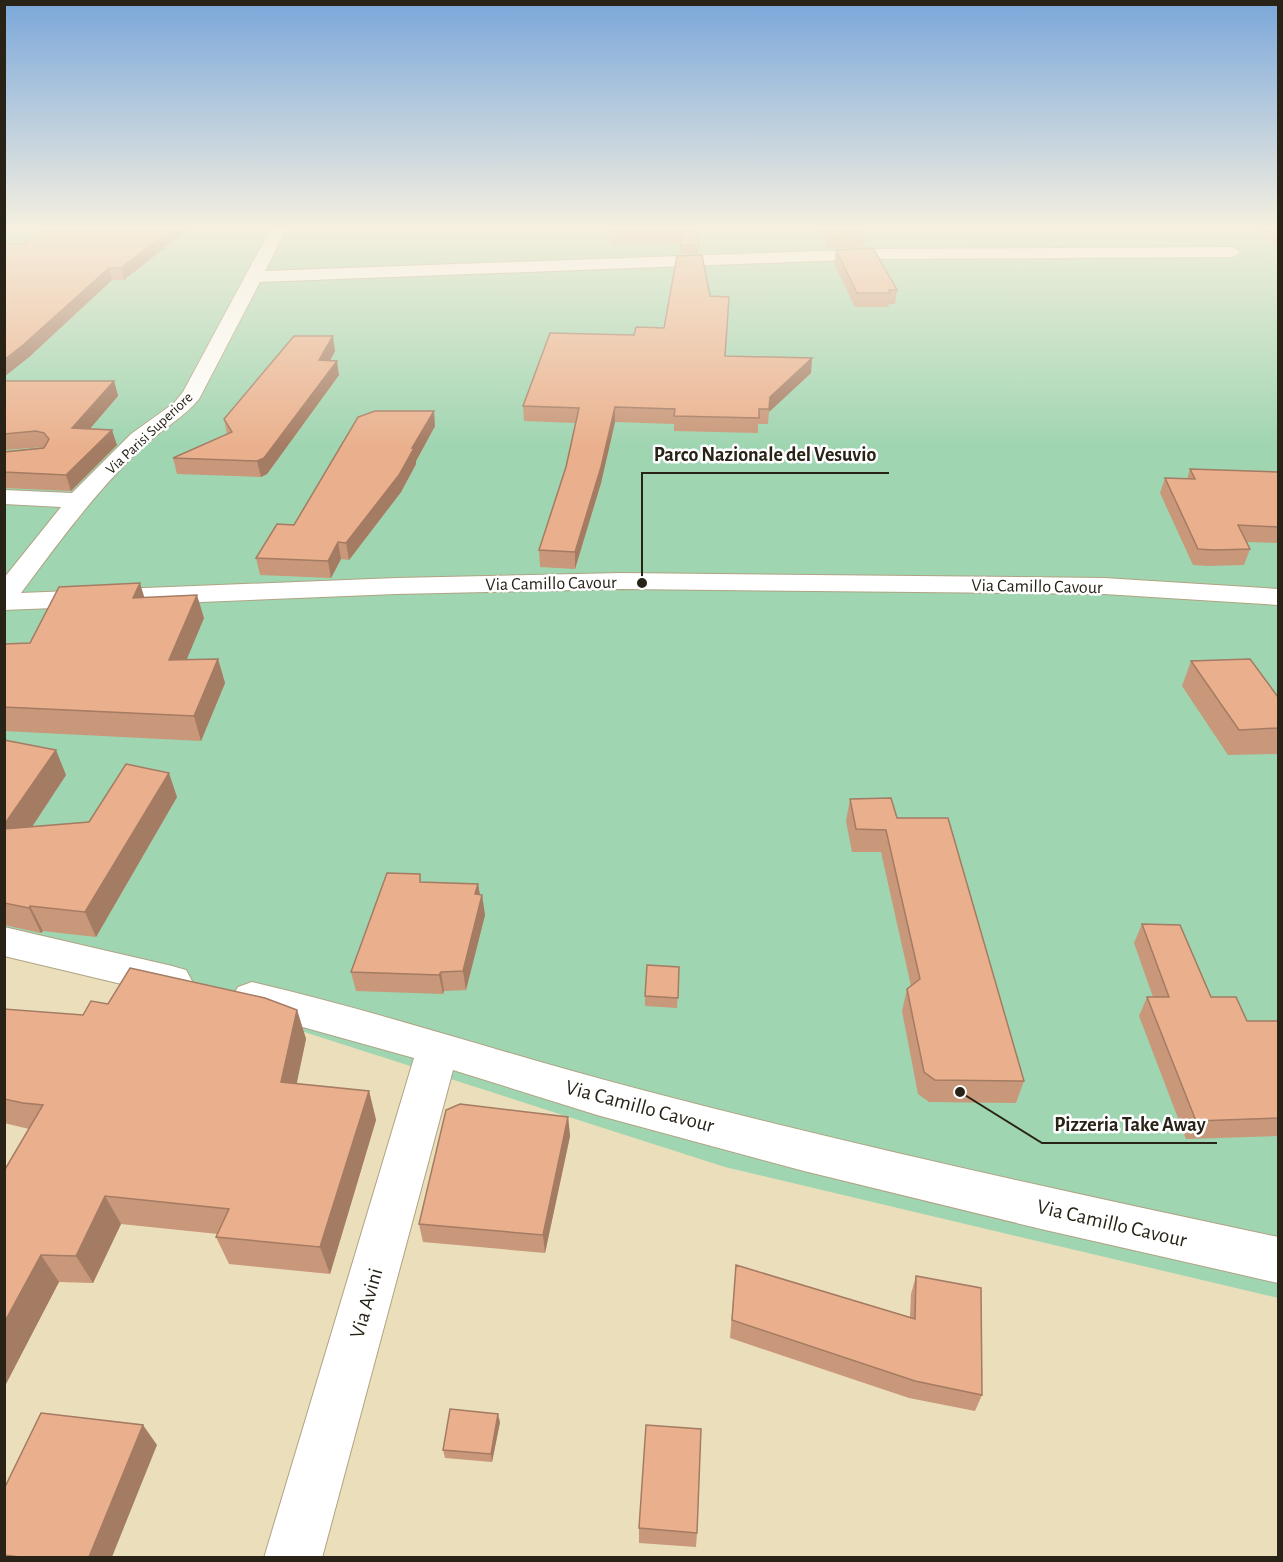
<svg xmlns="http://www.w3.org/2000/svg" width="1283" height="1562" font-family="'Alegreya Sans',sans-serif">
  <rect width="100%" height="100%" fill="#ebdebb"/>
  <!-- green -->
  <path fill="#9fd5b1" d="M4 230H1278V1298L725 1167 5 936Z"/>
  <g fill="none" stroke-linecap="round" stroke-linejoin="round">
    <defs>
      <g id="minor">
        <path d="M270 230H286L265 271 872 249 1233 247 1241 252 1233 257 872 259 260 282 199 399C184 417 164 428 146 444 98 488 60 541 21 593L396 578 622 573 1104 578 1278 589V605L1104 594 622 589 396 594 4 610V578L61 507 4 504V490L72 493 131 434 174 403 183 392Z"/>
        <path d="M4 927 172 966 186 970 192 981 186 992 172 996 4 956Z"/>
        <path d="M252 982C385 1013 514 1057 646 1091 855 1146 1067 1192 1278 1237V1283L1041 1229 804 1171 597 1115 453 1070 322 1558H264L414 1058 238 1009 232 998 238 987Z"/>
      </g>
    </defs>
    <!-- minor casing -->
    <use href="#minor" stroke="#b0a383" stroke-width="2"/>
    <!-- minor -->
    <use href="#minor" fill="#fff" fill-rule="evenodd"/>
  </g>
  <!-- wall -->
  <g fill="#c99779">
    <path d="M42 230H187L124 280H112L28 358 24 244Z"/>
    <path d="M611 230H695L699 245 698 253 680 254V244H611Z"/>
    <path d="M819 230H861L864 236 863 247 828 248Z"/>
    <path d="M1257 230H1278V247Z"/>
    <path d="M836 250 897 290 895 304H889L888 307H855L834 263Z"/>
    <path d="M710 296 725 356 811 373 769 412 768 424H758V433L674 431V424L615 422 601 483 575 569 540 567 539 550 566 467 575 423 524 421 523 406 634 335 664 328Z"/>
    <path d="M335 351 330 361 339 375 267 474 261 477 177 474 173 458 227 434 224 419Z"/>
    <path d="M4 381H114L118 396 89 429 117 445 71 491 4 488V452L44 447 4 450Z"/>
    <path d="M435 426 416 461V464L401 492 349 560 341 559 331 578 260 575 256 558 294 525Z"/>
    <path d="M1190 469 1278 472V543L1246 542 1250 549 1244 565 1208 566 1193 565 1160 493 1165 478 1187 479Z"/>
    <path d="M144 597 204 618 186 659H218L225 683 201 741 4 731V644L30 643Z"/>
    <path d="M1191 661 1278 697V754L1228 755 1182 686Z"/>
    <path d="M4 740 66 775 32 827 89 822 177 797 96 937 43 931 41 933 4 925Z"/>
    <path d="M850 799 897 818 1024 1081 1016 1103 929 1102 918 1094 902 1011 907 989 911 986 881 852H852L846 821Z"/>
    <path d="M422 882 478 884 480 895H482L485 915 466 990 444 991 443 994 356 991 351 972Z"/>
    <path d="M1142 924 1211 997 1247 1021H1278V1136L1186 1139 1139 1016 1147 997H1153L1134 943Z"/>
    <path d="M679 967 677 1008 645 1006V996Z"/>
    <path d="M108 1004 297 1010 306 1039 296 1084 369 1091 376 1120 330 1274 229 1264 216 1237 218 1234 121 1224 93 1283 59 1282 4 1386V1171L29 1129 4 1123V1009L83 1015Z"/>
    <path d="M568 1117 570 1136 545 1253 423 1242 419 1224Z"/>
    <path d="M736 1265 910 1317 911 1294 916 1276 982 1395 975 1411 909 1398 730 1338Z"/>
    <path d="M500 1422 492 1462 445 1458 443 1450Z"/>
    <path d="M639 1528 697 1533 696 1547 639 1543Z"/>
  </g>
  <!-- shaded-wall -->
  <g fill="#a47b63">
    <path d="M170 230H187L124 280 121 268Z"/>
    <path d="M109 268 112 280 28 358 4 377V360Z"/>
    <path d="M333 336 335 351 322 375 319 360Z"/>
    <path d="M812 358 811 373 769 412 770 397Z"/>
    <path d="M337 361 339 375 267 474 261 477 257 461Z"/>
    <path d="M114 381 118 396 77 444 72 428Z"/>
    <path d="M615 407V422L601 483 575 569V552Z"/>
    <path d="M434 411 435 426 416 461V464L401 492 349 560 346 543 412 448Z"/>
    <path d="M112 430 117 445 71 491 66 475Z"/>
    <path d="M338 542 341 559 331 578 328 561Z"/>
    <path d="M140 583 147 606 133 598Z"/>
    <path d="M197 595 204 618 177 683 169 660Z"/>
    <path d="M218 659 225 683 201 741 194 716Z"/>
    <path d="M56 750 66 775 14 854 4 835V825Z"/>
    <path d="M169 773 177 797 96 937 85 912Z"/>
    <path d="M478 884 481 902 482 895 485 915 466 990 463 971 475 894Z"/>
    <path d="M30 906 43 931 41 933 29 908Z"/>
    <path d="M441 972 444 991 443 994 439 975Z"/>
    <path d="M297 1010 306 1039 291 1111 281 1082Z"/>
    <path d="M369 1091 376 1120 330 1274 320 1247Z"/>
    <path d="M568 1117 570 1136 545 1253 543 1235Z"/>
    <path d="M105 1196 121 1224 93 1283 76 1256Z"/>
    <path d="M41 1255 59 1282 5 1386 4 1323Z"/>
    <path d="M498 1414 500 1422 492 1462 491 1454Z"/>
    <path d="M143 1425 157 1445 112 1557H89Z"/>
  </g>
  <!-- building -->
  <g fill="#eab08d" stroke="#a47b63" stroke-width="1.5">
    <path d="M42 230H170L121 268H109L23 345 4 360V244H24Z"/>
    <path d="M611 230H695L699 245H680L682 235 611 236Z"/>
    <path d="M825 230H861L864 236 829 237Z"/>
    <path d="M873 248 897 290H889L890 293H857L836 250Z"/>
    <path d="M702 255 710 296 729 297 725 356 812 358 770 397 769 409H759V418L674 416 675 409 615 407 601 467 575 552 539 550 566 467 579 408 523 406 550 333 634 335 636 327 664 328 677 256Z"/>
    <path d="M294 336H333L319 360 337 361 264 458 257 461 173 458 232 432 224 419Z"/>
    <path d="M4 381H114L72 428 112 430 66 475 4 472V452L44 448 49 439 44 433 36 431 4 434Z"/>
    <path d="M375 411H434L412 448H414L399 475 346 543 338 542 328 561 256 558 277 524 294 525 358 417Z"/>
    <path d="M1190 469 1278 472V527L1238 525 1250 549 1214 550 1198 549 1165 478 1195 479Z"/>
    <path d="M140 583 133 598 197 595 169 660 218 659 194 716 4 707V644L30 643 59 587Z"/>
    <path d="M1250 659 1278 697V728L1239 730 1191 661Z"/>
    <path d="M4 740 56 750 4 825Z"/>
    <path d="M126 764 169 773 85 912 30 906 29 908 4 903V829L89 822Z"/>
    <path d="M891 798 897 818H948L1024 1081 935 1080 924 1072 907 989 920 979 886 830 856 829 850 799Z"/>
    <path d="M387 873 420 874V882L478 884 475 894 482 895 463 971 441 972 439 975 351 972Z"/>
    <path d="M1142 924 1180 925 1211 997H1236L1247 1021H1278V1118L1196 1121 1147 997H1169Z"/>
    <path d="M647 965 679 967 678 998 645 996Z"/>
    <path d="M130 968 265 998 297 1010 281 1082 369 1091 320 1247 216 1237 229 1209 105 1196 76 1256 41 1255 4 1323V1171L43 1105 23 1103 4 1099V1009L83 1015 91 1001 108 1004Z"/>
    <path d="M460 1104 568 1117 543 1235 419 1224 446 1110Z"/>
    <path d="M736 1265 915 1319 916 1276 981 1288 982 1395 915 1381 732 1320Z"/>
    <path d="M450 1409 498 1414 491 1454 443 1450Z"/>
    <path d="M41 1413 143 1425 89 1557H20L4 1555V1489Z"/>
    <path d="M646 1425 701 1429 697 1533 639 1528Z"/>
  </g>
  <!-- sky -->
  <linearGradient id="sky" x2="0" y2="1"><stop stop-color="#7aa7da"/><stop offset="0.51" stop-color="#f6f0e0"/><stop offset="1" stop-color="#f6f0e0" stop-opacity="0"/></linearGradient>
  <rect width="1283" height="448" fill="url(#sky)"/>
  <g text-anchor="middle" stroke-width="5" stroke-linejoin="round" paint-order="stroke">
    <!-- far-street labels -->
    <g font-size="15" fill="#282316" stroke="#fff">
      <text transform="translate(149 433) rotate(-43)" y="5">Via Parisi Superiore</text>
    </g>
    <!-- street labels -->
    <g font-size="18" fill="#282316" stroke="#fff">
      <text transform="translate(551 583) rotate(-1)" y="6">Via Camillo Cavour</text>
      <text transform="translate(1037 586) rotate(1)" y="6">Via Camillo Cavour</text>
    </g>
    <!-- near-street labels -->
    <g font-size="21" fill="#282316" stroke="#fff">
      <text transform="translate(640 1106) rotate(15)" y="7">Via Camillo Cavour</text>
      <text transform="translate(1112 1223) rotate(13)" y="7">Via Camillo Cavour</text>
      <text transform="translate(366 1303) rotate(-74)" y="7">Via Avini</text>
    </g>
  </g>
  <!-- callouts -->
  <path fill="none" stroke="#282316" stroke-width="2" d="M642 583L642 473H889M960 1092L1042 1143H1217"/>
  <g fill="#282316" stroke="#fff" stroke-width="2">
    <circle cx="642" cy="583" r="6"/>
    <circle cx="960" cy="1092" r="6"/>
  </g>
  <g font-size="20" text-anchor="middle" font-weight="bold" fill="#282316" stroke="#fff" stroke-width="5" stroke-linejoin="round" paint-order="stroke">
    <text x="765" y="461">Parco Nazionale del Vesuvio</text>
    <text x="1130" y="1131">Pizzeria Take Away</text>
  </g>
  <!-- border -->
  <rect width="1283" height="1562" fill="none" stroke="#282316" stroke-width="12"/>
</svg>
